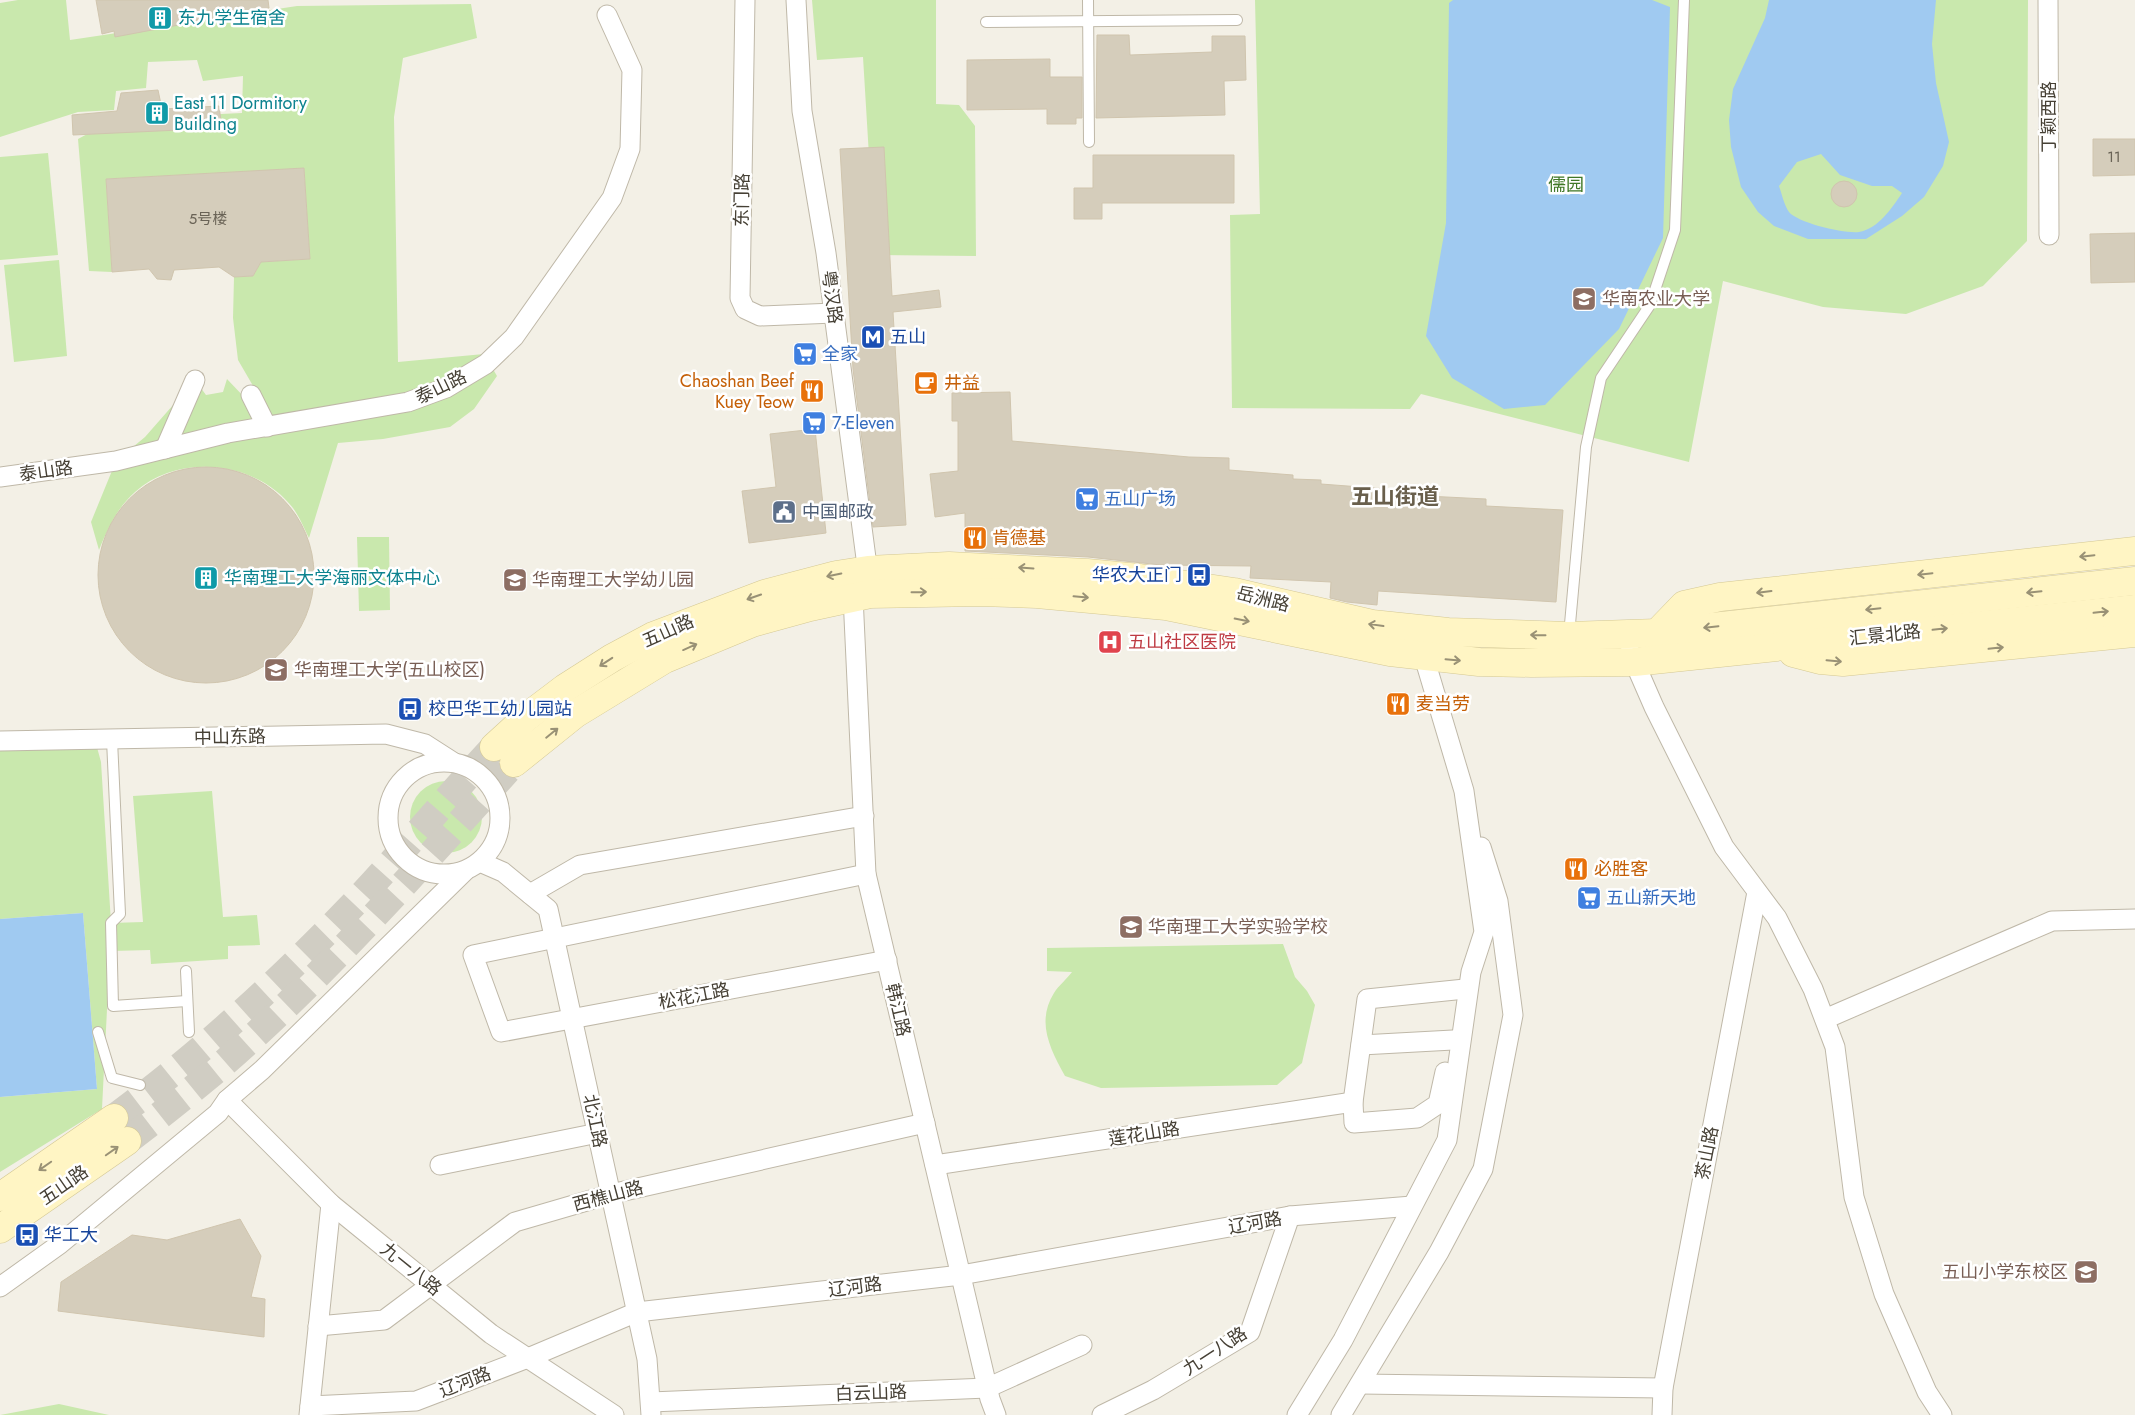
<svg xmlns="http://www.w3.org/2000/svg" width="2135" height="1415" font-family="Jost,'Noto Sans SC',sans-serif">
  <rect width="100%" height="100%" fill="#f3f0e6"/>
  <!-- green -->
  <g fill="#c9e8ad">
    <path d="M18 0H66L70 40 297 6 471 4 477 38 403 58 394 117 398 362 484 354 497 376 474 409 450 427 383 439 338 443 309 538C304 528 299 516 293 508 257 461 179 452 135 492 117 508 108 528 99 550L91 522 116 461 145 437 195 380 206 395 223 392 227 379 246 399 256 391 238 360 233 318 234 277 253 276 261 262 310 259 304 169 106 179 112 272 89 271 78 139 115 119 242 113 243 76 203 81 197 60 148 62 146 88 116 91 114 110 78 112 0 137V3Z"/>
    <path d="M812 0H936V104L959 105 975 126 976 256 875 255 863 57 817 60Z"/>
    <path d="M1255 0H2028L2027 241 1983 286 1906 314 1823 307 1723 281 1689 462 1421 394 1410 409 1232 408 1230 215 1260 214Z"/>
    <path d="M48 153 58 255 0 260V157Z"/>
    <path d="M59 260 67 356 14 362 4 265Z"/>
    <path d="M357 537H389L390 610 359 611Z"/>
    <path d="M95 740 101 762 111 923 143 922 133 796 212 791 223 917 257 915 260 945 228 946V959L151 964 150 950 112 951 111 930 102 1109 0 1172V1097L97 1089 83 913 0 919V746Z"/>
    <circle cx="446" cy="817" r="36"/>
    <path d="M1283 944 1295 977 1307 991 1315 1005 1302 1063 1277 1085 1101 1088 1065 1076C1050 1049 1036 1022 1054 993 1059 985 1067 979 1072 972L1047 971V948Z"/>
    <path d="M59 1404 109 1415H0Z"/>
  </g>
  <!-- water -->
  <g fill="#a0caf1" fill-rule="evenodd">
    <path d="M1453 0H1652L1670 7 1663 238 1619 329 1545 405 1504 409 1452 378 1426 336 1446 223 1449 3Z"/>
    <path d="M1769 0H1936L1932 44 1936 83 1949 142 1943 166 1924 197 1902 216 1866 239H1808L1774 226 1758 212 1741 187 1731 147 1729 120 1733 89 1765 18ZM1821 154 1840 175 1872 186H1892L1902 193C1892 208 1878 229 1859 232 1845 234 1798 223 1789 212 1784 205 1782 194 1779 186L1797 162Z"/>
    <path d="M83 913 97 1089 0 1097V919Z"/>
  </g>
  <!-- building -->
  <g fill="#d5cdbb" stroke="#d0c5ae">
    <path d="M96 0H268L269 8 115 37 114 31 102 34Z"/>
    <path d="M1097 35H1129L1130 55 1212 52V36H1245L1246 80 1224 81 1225 115 1096 118Z"/>
    <path d="M1050 59V77H1082V118H1076V124H1047V109L967 110V60Z"/>
    <path d="M158 90 162 109 219 106 222 128 73 135 72 115 117 111 121 93Z"/>
    <path d="M2093 139H2135V175L2093 176Z"/>
    <path d="M884 147 892 296 939 290 941 307 893 312 906 525 873 527 853 369 840 149Z"/>
    <path d="M1093 155H1234V203H1102V219H1074V188H1093Z"/>
    <path d="M304 168 310 259 261 262 253 276 234 277 219 267 174 270 171 280 157 279 149 269 112 272 106 179Z"/>
    <circle cx="1844" cy="194" r="13"/>
    <path d="M2135 233V282L2091 283 2090 234Z"/>
    <path d="M1010 392 1012 441 1189 457 1229 458V470L1293 475V479L1321 480V484L1387 489 1386 494 1486 499V506L1563 510 1556 602 1378 591 1377 605 1347 602 1330 598 1331 582 1250 578 1251 566 1161 565 1088 557 965 551V513L935 517 930 474 958 471V421H952V393Z"/>
    <path d="M815 429 826 533 749 543 742 491 776 487 770 434Z"/>
    <circle cx="206" cy="575" r="108"/>
    <path d="M240 1219 261 1256 251 1297 265 1299 264 1337 58 1311 61 1282 132 1235 167 1240Z"/>
  </g>
  <g fill="none" stroke-linecap="round" stroke-linejoin="round">
    <!-- secondary-tunnel -->
    <g stroke="#d0cdc3" stroke-width="28" stroke-dasharray="28 14" stroke-linecap="butt">
      <path d="M114 1118C198 1056 275 986 348 910 398 858 444 801 494 747"/>
      <path d="M127 1141C157 1118 187 1094 216 1070 324 977 418 868 514 763"/>
    </g>
    <defs>
      <g id="lane">
        <path d="M1088 0 1089 142"/>
        <path d="M986 22 1237 20"/>
        <path d="M1569 635 1586 447 1601 378 1650 305 1675 230 1684 0"/>
        <path d="M112 740 120 914 111 923 113 1006 187 1001"/>
        <path d="M186 971 189 1032"/>
        <path d="M98 1032 112 1078 140 1085"/>
      </g>
      <g id="street">
        <path d="M745 0 740 298 745 309 760 316 834 313"/>
        <path d="M796 0 802 111 826 253 869 581"/>
        <path d="M2048 0 2049 235"/>
        <path d="M251 395 267 427"/>
        <path d="M165 449 195 380"/>
        <path d="M0 477 116 461 228 433 408 402 446 388 486 364 514 337 612 198 630 149 632 70 607 15"/>
        <path d="M853 596 866 874 990 1399 996 1415"/>
        <path d="M1630 652 1654 707 1724 847 1777 918 1813 989 1835 1047 1854 1197 1884 1294 1927 1392 1942 1415"/>
        <path d="M0 741 386 734 425 744 453 762"/>
        <circle cx="444" cy="818" r="56"/>
        <path d="M480 862 503 872 548 909 647 1359 651 1415"/>
        <path d="M866 874 473 955 501 1032 887 960"/>
        <path d="M530 894 580 865 864 816"/>
        <path d="M1825 1019 2052 921 2135 919"/>
        <path d="M1361 1045 1453 1040"/>
        <path d="M1445 1072 1438 1104 1417 1118 1354 1123 1353 1102 1367 999 1465 989"/>
        <path d="M227 1100 331 1204 491 1334 614 1415"/>
        <path d="M440 1165 598 1133"/>
        <path d="M935 1165 1353 1102"/>
        <path d="M0 1287 60 1244 218 1113 227 1100 262 1070 465 871"/>
        <path d="M318 1326 384 1320 515 1222 611 1194 925 1123"/>
        <path d="M1360 1384 1663 1388"/>
        <path d="M651 1402 987 1388 1082 1345"/>
        <path d="M310 1406 416 1401 528 1358 637 1312 961 1275 1290 1216 1412 1206"/>
        <path d="M309 1415 331 1204"/>
        <path d="M1102 1415 1153 1390 1250 1332 1290 1216"/>
        <path d="M1297 1415 1343 1340 1447 1140 1471 972 1484 932 1464 791 1424 657"/>
        <path d="M1341 1415 1439 1252 1483 1169 1513 1015 1498 901 1481 847"/>
        <path d="M1662 1415 1663 1388 1757 892"/>
      </g>
      <g id="secondary">
        <path d="M1657 633 1684 605 1720 597 2135 551"/>
        <path d="M1793 653 1820 660 1843 662 2135 633"/>
        <path d="M494 747 528 716 565 688 612 658 653 636 764 594 836 575 868 570 949 566 1087 573 1140 578 1234 592 1372 624 1448 632 1569 636 1657 633 2135 581"/>
        <path d="M514 763 575 714 665 659 752 623 810 607 870 594 980 592 1037 594 1166 606 1390 652 1479 662 1531 663 1634 662 2135 609"/>
        <path d="M0 1197 114 1118"/>
        <path d="M0 1229 127 1141"/>
      </g>
    </defs>
    <!-- lane casing -->
    <use href="#lane" stroke="#bfb8a8" stroke-width="12"/>
    <!-- street casing -->
    <use href="#street" stroke="#bfb8a8" stroke-width="21"/>
    <!-- secondary casing -->
    <use href="#secondary" stroke="#d4c894" stroke-width="29"/>
    <!-- lane -->
    <use href="#lane" stroke="#fff" stroke-width="10"/>
    <!-- street -->
    <use href="#street" stroke="#fff" stroke-width="19"/>
    <!-- secondary -->
    <use href="#secondary" stroke="#fff5c4" stroke-width="28"/>
  </g>
  <!-- one-way arrows -->
  <defs><path id="oneway-shaft" d="M-6 0H5M1.5-3L5.5 0L1.5 3" fill="none" stroke-width="1.6" stroke-linecap="round" stroke-linejoin="round" transform="scale(1.25)"/></defs>
  <g stroke="#999175">
    <use href="#oneway-shaft" transform="translate(2087 556) rotate(174)"/>
    <use href="#oneway-shaft" transform="translate(1026 568) rotate(-176)"/>
    <use href="#oneway-shaft" transform="translate(1925 574) rotate(174)"/>
    <use href="#oneway-shaft" transform="translate(834 575) rotate(168)"/>
    <use href="#oneway-shaft" transform="translate(919 592) rotate(-1)"/>
    <use href="#oneway-shaft" transform="translate(1764 592) rotate(173)"/>
    <use href="#oneway-shaft" transform="translate(2034 592) rotate(174)"/>
    <use href="#oneway-shaft" transform="translate(754 597) rotate(161)"/>
    <use href="#oneway-shaft" transform="translate(1081 597) rotate(5)"/>
    <use href="#oneway-shaft" transform="translate(1873 609) rotate(174)"/>
    <use href="#oneway-shaft" transform="translate(2101 612) rotate(-6)"/>
    <use href="#oneway-shaft" transform="translate(1242 620) rotate(11)"/>
    <use href="#oneway-shaft" transform="translate(1376 625) rotate(-172)"/>
    <use href="#oneway-shaft" transform="translate(1711 627) rotate(174)"/>
    <use href="#oneway-shaft" transform="translate(1940 629) rotate(-6)"/>
    <use href="#oneway-shaft" transform="translate(1538 635) rotate(-179)"/>
    <use href="#oneway-shaft" transform="translate(690 647) rotate(-24)"/>
    <use href="#oneway-shaft" transform="translate(1996 648) rotate(-6)"/>
    <use href="#oneway-shaft" transform="translate(1453 660) rotate(5)"/>
    <use href="#oneway-shaft" transform="translate(1834 661) rotate(5)"/>
    <use href="#oneway-shaft" transform="translate(606 662) rotate(147)"/>
    <use href="#oneway-shaft" transform="translate(552 733) rotate(-39)"/>
    <use href="#oneway-shaft" transform="translate(112 1151) rotate(-35)"/>
    <use href="#oneway-shaft" transform="translate(45 1166) rotate(145)"/>
  </g>
  <!-- icons -->
  <defs>
    <symbol id="building-square" viewBox="-11 -11 22 22"><rect x="-9" y="-9" width="18" height="18" rx="4" fill="#0f9aa8" stroke="#fff"/><path d="M-4-6H4V6H1V3H-1V6H-4ZM-2.5-4.3h1.7v1.8h-1.7ZM.8-4.3h1.7v1.8H.8ZM-2.5-1h1.7V.8h-1.7ZM.8-1h1.7V.8H.8Z" fill="#fff"/></symbol>
    <symbol id="university-square" viewBox="-11 -11 22 22"><rect x="-9" y="-9" width="18" height="18" rx="4" fill="#8d6e63" stroke="#fff"/><path d="M0-5L7-2L0 1L-7-2ZM-4 1L0 2.5L4 1V4Q0 6-4 4Z" fill="#fff"/></symbol>
    <symbol id="metro-square" viewBox="-11 -11 22 22"><rect x="-9" y="-9" width="18" height="18" rx="4" fill="#1a4fb4" stroke="#fff"/><path d="M-5.5 5V-5H-3L0 0L3-5H5.5V5H3V-.5L0 4L-3-.5V5Z" fill="#fff"/></symbol>
    <symbol id="supermarket-square" viewBox="-11 -11 22 22"><rect x="-9" y="-9" width="18" height="18" rx="4" fill="#3f7fe0" stroke="#fff"/><path d="M-6-5.5h2.5l.6 2H6L4.5 2H-2.5L-4.4-4H-6ZM-1.5 3.2a1.3 1.3 0 1 0 .1 0ZM3 3.2a1.3 1.3 0 1 0 .1 0Z" fill="#fff"/></symbol>
    <symbol id="cafe-square" viewBox="-11 -11 22 22"><rect x="-9" y="-9" width="18" height="18" rx="4" fill="#e8710a" stroke="#fff"/><path d="M-5.5-4.5H6V0H3Q3 3.5 0 3.5H-2.5Q-5.5 3.5-5.5 0ZM3-3.2v2h1.7v-2ZM-6 4.5H4V6H-6Z" fill="#fff"/></symbol>
    <symbol id="restaurant-square" viewBox="-11 -11 22 22"><rect x="-9" y="-9" width="18" height="18" rx="4" fill="#e8710a" stroke="#fff"/><path d="M-5-6h1v4h1v-4h1v4h1v-4h1v5L-1.5 .5V6h-2V.5L-5-1ZM5-6V6H3V1.5H1.5Q1.5-4 5-6Z" fill="#fff"/></symbol>
    <symbol id="civic-square" viewBox="-11 -11 22 22"><rect x="-9" y="-9" width="18" height="18" rx="4" fill="#5c6f8a" stroke="#fff"/><path d="M-.6-6.5H3V-4.5H.6V-3L4-1V1h2V6H-6V1h2V-1L-.6-3ZM-1.2 2.5V6h2.4V2.5Z" fill="#fff"/></symbol>
    <symbol id="bus-square" viewBox="-11 -11 22 22"><rect x="-9" y="-9" width="18" height="18" rx="4" fill="#1a4fb4" stroke="#fff"/><path d="M-5-6H5V4H4V6H2V4H-2V6H-4V4H-5ZM-3.5-4V0h7V-4ZM-3.5 1.2v1.5H-2V1.2ZM2 1.2v1.5H3.5V1.2Z" fill="#fff"/></symbol>
    <symbol id="school-square" viewBox="-11 -11 22 22"><rect x="-9" y="-9" width="18" height="18" rx="4" fill="#8d6e63" stroke="#fff"/><path d="M0-5L7-2L0 1L-7-2ZM-4 1L0 2.5L4 1V4Q0 6-4 4Z" fill="#fff"/></symbol>
    <symbol id="hospital-square" viewBox="-11 -11 22 22"><rect x="-9" y="-9" width="18" height="18" rx="4" fill="#e0444e" stroke="#fff"/><path d="M-5-5h3v3.5h4V-5h3V5h-3V1.5h-4V5h-3Z" fill="#fff"/></symbol>
  </defs>
  <g fill-rule="evenodd">
    <use href="#building-square" x="146" y="4" width="28" height="28"/>
    <use href="#building-square" x="143" y="99" width="28" height="28"/>
    <use href="#university-square" x="1570" y="285" width="28" height="28"/>
    <use href="#metro-square" x="859" y="323" width="28" height="28"/>
    <use href="#supermarket-square" x="791" y="340" width="28" height="28"/>
    <use href="#cafe-square" x="912" y="369" width="28" height="28"/>
    <use href="#restaurant-square" x="798" y="377" width="28" height="28"/>
    <use href="#supermarket-square" x="800" y="409" width="28" height="28"/>
    <use href="#supermarket-square" x="1073" y="485" width="28" height="28"/>
    <use href="#civic-square" x="770" y="498" width="28" height="28"/>
    <use href="#restaurant-square" x="961" y="524" width="28" height="28"/>
    <use href="#bus-square" x="1185" y="561" width="28" height="28"/>
    <use href="#building-square" x="192" y="564" width="28" height="28"/>
    <use href="#school-square" x="501" y="566" width="28" height="28"/>
    <use href="#hospital-square" x="1096" y="628" width="28" height="28"/>
    <use href="#university-square" x="262" y="656" width="28" height="28"/>
    <use href="#restaurant-square" x="1384" y="690" width="28" height="28"/>
    <use href="#bus-square" x="396" y="695" width="28" height="28"/>
    <use href="#restaurant-square" x="1562" y="855" width="28" height="28"/>
    <use href="#supermarket-square" x="1575" y="884" width="28" height="28"/>
    <use href="#school-square" x="1117" y="913" width="28" height="28"/>
    <use href="#bus-square" x="13" y="1221" width="28" height="28"/>
    <use href="#school-square" x="2072" y="1258" width="28" height="28"/>
  </g>
  <g text-anchor="middle" stroke-width="5" stroke-linejoin="round" paint-order="stroke">
    <!-- number labels -->
    <g font-size="15" fill="#6a6356">
      <text x="2114" y="162">11</text>
      <text x="208" y="224">5号楼</text>
    </g>
    <!-- culture labels -->
    <g font-size="18" fill="#0d838f" stroke="#fff" text-anchor="start">
      <text x="178" y="24">东九学生宿舍</text>
      <text x="174" y="109">East 11 Dormitory<tspan x="174" dy="21">Building</tspan></text>
      <text x="224" y="584">华南理工大学海丽文体中心</text>
    </g>
    <!-- street labels -->
    <g font-size="18" fill="#464035" stroke="#fff">
      <text transform="translate(2049 117) rotate(-90)" y="6">丁颖西路</text>
      <text transform="translate(742 200) rotate(-89)" y="6">东门路</text>
      <text transform="translate(832 297) rotate(82)" y="6">粤汉路</text>
      <text transform="translate(441 387) rotate(-26)" y="6">泰山路</text>
      <text transform="translate(46 471) rotate(-8)" y="6">泰山路</text>
      <text transform="translate(1263 599) rotate(14)" y="6">岳洲路</text>
      <text transform="translate(668 631) rotate(-24)" y="6">五山路</text>
      <text transform="translate(1885 635) rotate(-6)" y="6">汇景北路</text>
      <text transform="translate(230 737) rotate(-1)" y="6">中山东路</text>
      <text transform="translate(694 996) rotate(-11)" y="6">松花江路</text>
      <text transform="translate(898 1010) rotate(77)" y="6">韩江路</text>
      <text transform="translate(595 1121) rotate(78)" y="6">北江路</text>
      <text transform="translate(1144 1134) rotate(-9)" y="6">莲花山路</text>
      <text transform="translate(1707 1153) rotate(-79)" y="6">茶山路</text>
      <text transform="translate(64 1185) rotate(-35)" y="6">五山路</text>
      <text transform="translate(608 1196) rotate(-15)" y="6">西樵山路</text>
      <text transform="translate(1255 1223) rotate(-10)" y="6">辽河路</text>
      <text transform="translate(411 1269) rotate(39)" y="6">九一八路</text>
      <text transform="translate(855 1287) rotate(-7)" y="6">辽河路</text>
      <text transform="translate(1215 1351) rotate(-33)" y="6">九一八路</text>
      <text transform="translate(465 1382) rotate(-21)" y="6">辽河路</text>
      <text transform="translate(871 1393) rotate(-2)" y="6">白云山路</text>
    </g>
    <!-- park labels -->
    <g font-size="18" fill="#407827" stroke="#fff">
      <text x="1566" y="191">儒园</text>
    </g>
    <!-- education labels -->
    <g font-size="18" fill="#785e54" stroke="#fff" text-anchor="start">
      <text x="1602" y="305">华南农业大学</text>
      <text x="532" y="586">华南理工大学幼儿园</text>
      <text x="294" y="676">华南理工大学(五山校区)</text>
      <text x="1148" y="933">华南理工大学实验学校</text>
      <text x="2068" y="1278" text-anchor="end">五山小学东校区</text>
    </g>
    <!-- transit labels -->
    <g font-size="18" fill="#164399" stroke="#fff" text-anchor="start">
      <text x="890" y="343">五山</text>
      <text x="1182" y="581" text-anchor="end">华农大正门</text>
      <text x="428" y="715">校巴华工幼儿园站</text>
      <text x="44" y="1241">华工大</text>
    </g>
    <!-- shop labels -->
    <g font-size="18" fill="#366cbe" stroke="#fff" text-anchor="start">
      <text x="822" y="360">全家</text>
      <text x="832" y="429">7-Eleven</text>
      <text x="1104" y="505">五山广场</text>
      <text x="1606" y="904">五山新天地</text>
    </g>
    <!-- food labels -->
    <g font-size="18" fill="#c56008" stroke="#fff" text-anchor="start">
      <text x="794" y="387" text-anchor="end">Chaoshan Beef<tspan x="794" dy="21">Kuey Teow</tspan></text>
      <text x="944" y="389">井益</text>
      <text x="992" y="544">肯德基</text>
      <text x="1416" y="710">麦当劳</text>
      <text x="1594" y="875">必胜客</text>
    </g>
    <!-- service labels -->
    <g font-size="18" fill="#4e5e75" stroke="#fff" text-anchor="start">
      <text x="802" y="518">中国邮政</text>
    </g>
    <!-- health labels -->
    <g font-size="18" fill="#be3a42" stroke="#fff" text-anchor="start">
      <text x="1128" y="648">五山社区医院</text>
    </g>
    <!-- district labels -->
    <g font-size="22" font-weight="bold" fill="#695f4c" stroke="#fff">
      <text x="1395" y="504">五山街道</text>
    </g>
  </g>
</svg>
